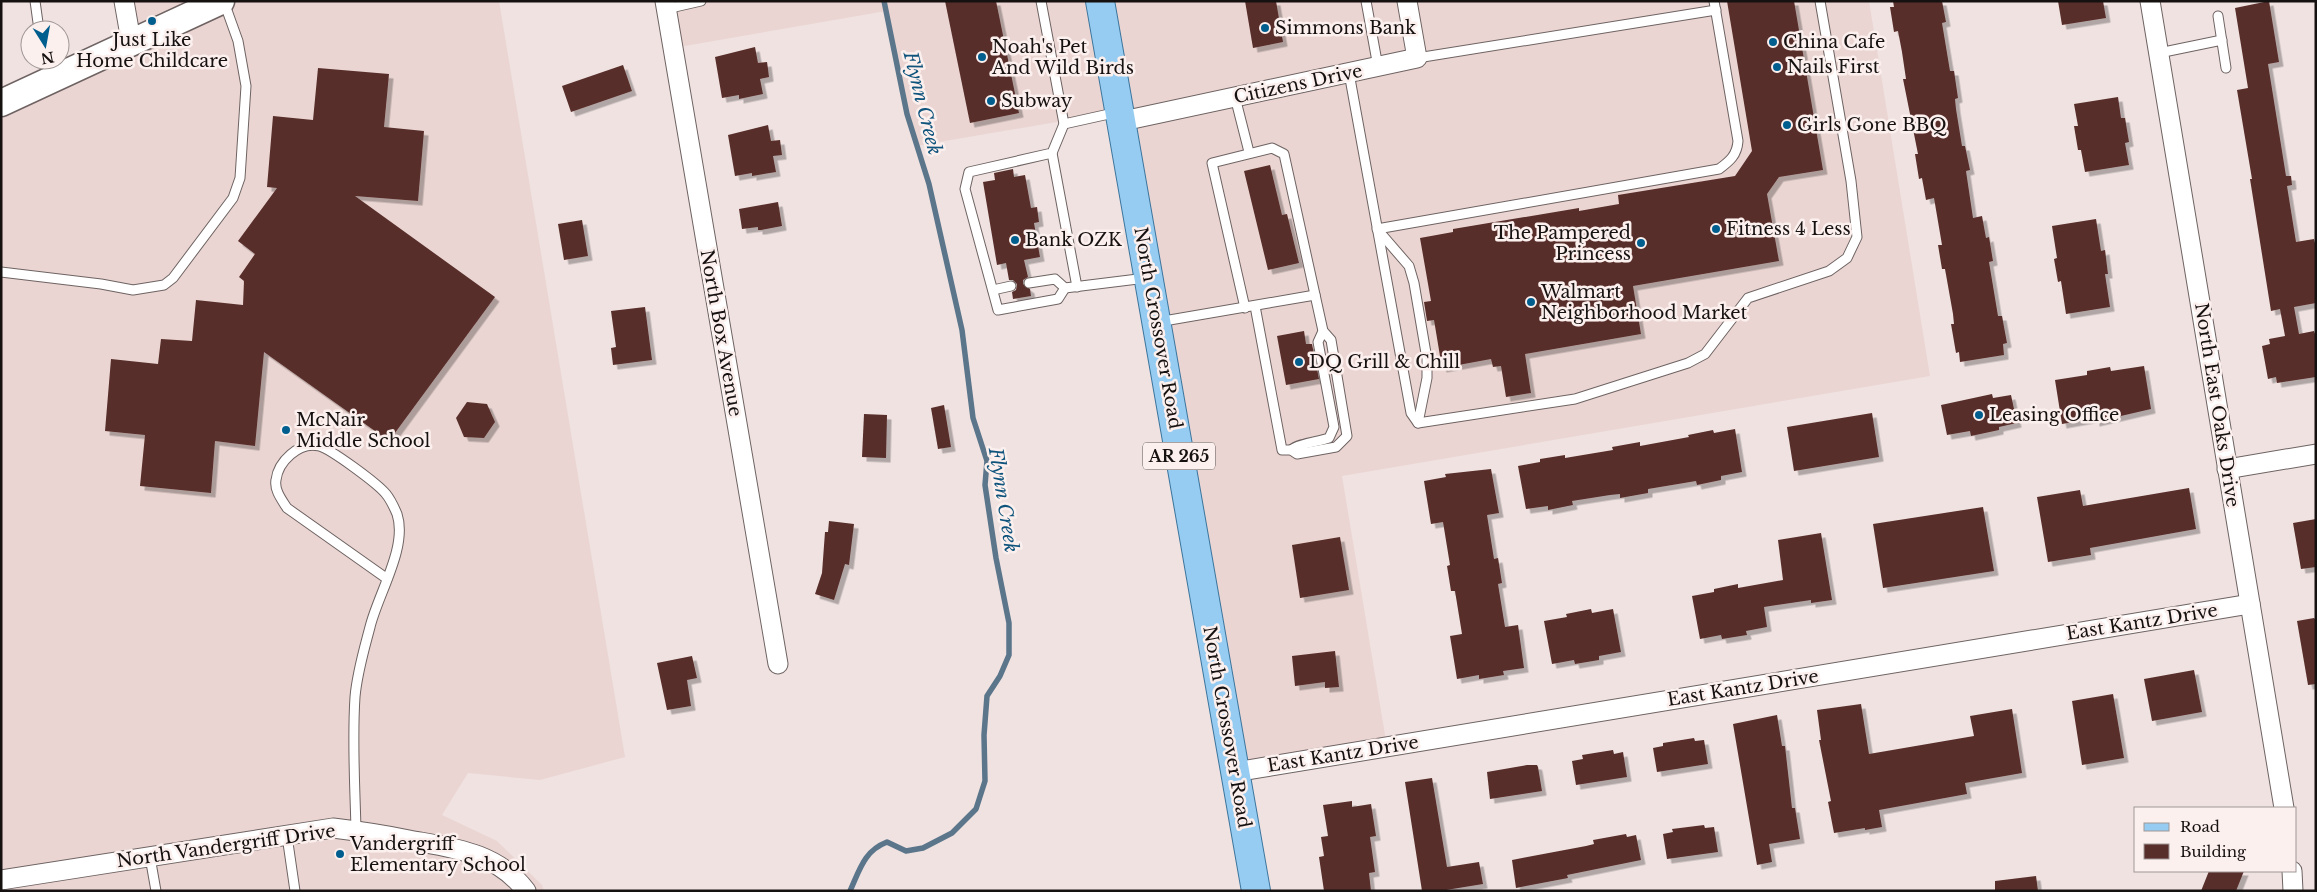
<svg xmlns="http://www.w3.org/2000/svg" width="2317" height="892" font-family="'Libre Baskerville',serif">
  <defs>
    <filter id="shadow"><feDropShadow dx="4.5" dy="4.5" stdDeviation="0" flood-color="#0004"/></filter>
  </defs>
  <rect width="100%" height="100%" fill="#efe2e1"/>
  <!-- built -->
  <g fill="#ead5d2">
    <path d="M124 1H499L625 757 540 780 468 773 442 815 497 841 542 885 544 891H1V103L131 41Z"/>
    <path d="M665 1H1869L1930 376 1342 476 1387 747 1235 772 1121 111 916 146 907 114 886 11 673 48Z"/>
  </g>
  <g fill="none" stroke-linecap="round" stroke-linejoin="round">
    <!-- stream -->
    <path stroke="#5b758a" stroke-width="5.5" d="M850 891C860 869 864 851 887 842L906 851 923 848 952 833 976 809 985 781 984 735 987 696 1000 676 1009 655V623L996 558 985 485 987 461 973 418 962 330 929 184 907 114 884 1"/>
  </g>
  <!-- building -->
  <g fill="#582e2a" filter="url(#shadow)">
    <path d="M945 1H996L1019 113 970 123Z"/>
    <path d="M1245 1H1276L1283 42 1253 48Z"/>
    <path d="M1727 1H1794L1823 170 1779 177 1767 194 1779 261 1633 286 1641 334 1525 354 1531 393 1506 397 1501 366 1493 367 1491 359 1442 368 1434 320 1427 321 1424 302 1431 301 1420 238 1453 232V229L1579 208V211L1619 204 1618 195 1735 176 1752 151Z"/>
    <path d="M1893 1H1942L1946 22 1942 23 1950 71H1954L1958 98 1955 99 1956 109 1962 146H1965L1970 170 1966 171 1973 218 1982 216 1986 238 1989 237 1993 261 1989 262 1998 316H2002L2007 343 2003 344 2004 355 1960 362 1959 352 1956 353 1951 324H1954L1953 314 1945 269H1942L1938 245H1942L1934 198 1926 200 1922 178 1919 179 1915 154H1918L1903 79H1906L1902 52 1898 31 1894 32 1890 7H1894Z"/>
    <path d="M2058 1H2103L2106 18 2062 25Z"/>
    <path d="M2269 1 2279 62 2268 64 2286 176H2291L2292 185 2287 186 2296 242 2314 239 2316 247V303L2294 307 2299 334 2314 331 2316 337V377L2277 383 2276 377 2268 379 2262 346 2270 344 2269 339 2285 336 2280 309 2271 311 2250 179H2252L2237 90 2248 88 2235 8Z"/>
    <path d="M755 47 758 63 767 62 768 69 769 77 760 79 763 94 739 99V95L722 98 715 57Z"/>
    <path d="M623 65 632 91 571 112 562 86Z"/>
    <path d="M318 68 389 74 384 127 424 131 418 201 355 196 495 297 389 441 264 352 255 446 215 441 211 493 140 486 145 435 105 431 111 359 158 364 161 339 192 341 196 300 243 305 244 281 239 277 255 254 238 241 277 188 267 187 273 116 313 120Z"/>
    <path d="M2118 97 2121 118H2125L2129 142 2125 143 2129 165 2085 172 2081 150H2078L2074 126H2078L2074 104Z"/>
    <path d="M768 125 771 141 780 140 782 155 773 156 776 172 752 176V173L735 176 728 135Z"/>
    <path d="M1270 165 1282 215 1287 214 1299 263 1268 270 1244 171Z"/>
    <path d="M1013 169 1014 177 1025 175 1031 208 1037 207 1039 222 1034 223 1040 257 1024 260 1028 277 1023 280V284L1030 289 1031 296 1013 299 1012 292 1016 290 1017 284 1013 280H1009L1006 263 997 265 983 182 995 180 994 173Z"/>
    <path d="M778 202 782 226 761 230H758V227L742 229 739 209Z"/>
    <path d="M2096 219 2101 251 2105 250 2108 274H2105L2110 307 2066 314 2061 281 2058 282 2054 259 2057 258 2052 226Z"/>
    <path d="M582 220 588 256 564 260 558 224Z"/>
    <path d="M645 307 652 360 613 365 611 348 616 347 611 311Z"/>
    <path d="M1304 331 1306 344H1312L1319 379 1286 385 1277 336Z"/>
    <path d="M2144 366 2151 409 2095 422V418L2062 424 2055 380 2087 375V371L2110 367 2111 371Z"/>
    <path d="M1992 394 1993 398 2011 395 2017 423 1999 427V430L1971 436 1970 431 1947 435 1941 405Z"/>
    <path d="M467 402 487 404 495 422 484 438 464 437 456 418Z"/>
    <path d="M944 405 951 447 938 449 931 408Z"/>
    <path d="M1872 413 1879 457 1794 471 1787 427Z"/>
    <path d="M864 414 887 415 886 458 862 457Z"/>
    <path d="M1735 429 1742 472 1721 476V480L1697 485 1696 481 1648 489V493L1620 498V494L1610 495 1572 501 1573 505 1548 510V506L1526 509 1518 466 1540 462V459L1565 455V458L1613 450 1612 447 1640 442V446L1689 437 1688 435 1713 430 1714 433Z"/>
    <path d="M1491 469 1499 513 1487 515 1494 559 1498 558 1502 583 1498 584 1505 627 1518 625 1524 668 1503 671 1504 675 1479 679V675L1457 679 1450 636 1462 634 1455 591H1451L1447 566 1450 565 1443 522 1431 524 1424 481 1446 477 1445 474Z"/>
    <path d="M2189 488 2196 529 2090 548 2091 555 2048 562 2037 497 2080 490 2083 506Z"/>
    <path d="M1983 507 1994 571 1883 588 1873 524Z"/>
    <path d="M2316 519V567L2301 569 2293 523Z"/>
    <path d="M829 521 854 524 849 565 845 564 834 600 815 594 822 573 825 532H828Z"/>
    <path d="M1821 533 1832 600 1811 603V600L1764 607 1767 627 1746 631 1747 635 1722 639 1721 635 1700 639 1692 596 1714 592V589L1738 584V588L1783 580 1778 540Z"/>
    <path d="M1340 537 1349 590 1300 598 1292 545Z"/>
    <path d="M1591 609 1592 613 1613 609 1621 652 1599 656V660L1575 664 1574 660 1552 664 1544 621 1567 617 1566 614Z"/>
    <path d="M2314 618 2316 620V684L2308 685 2297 621Z"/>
    <path d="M1335 651 1339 687 1325 688V682L1295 686 1292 656Z"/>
    <path d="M692 656 697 678 687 680 691 706 667 710 657 663Z"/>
    <path d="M2194 670 2202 712 2152 721 2144 679Z"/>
    <path d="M2113 694 2124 758 2082 765 2072 701Z"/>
    <path d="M1861 704 1869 754 1974 736 1970 716 2012 709 2022 773 1965 783 1967 794 1879 810 1882 827 1865 830V828L1834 833 1828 802 1831 801 1819 740H1821L1817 710Z"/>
    <path d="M1777 715 1782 746H1785L1792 808H1795L1800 839 1769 844 1772 862 1757 865 1733 724Z"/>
    <path d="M1694 738 1695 741 1704 740 1708 764 1657 772 1653 748 1663 746V743Z"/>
    <path d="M1613 750 1614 754 1623 752 1627 777 1576 785 1572 761 1583 759 1582 755Z"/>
    <path d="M1527 765H1537L1538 767 1542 791 1490 799 1487 772Z"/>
    <path d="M1432 778 1447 867 1479 862 1483 884 1440 891H1422L1405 782Z"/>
    <path d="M1352 801V807L1371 804 1376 836 1370 837 1375 872 1369 873 1371 891H1324L1319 857 1324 856 1321 837 1328 836 1323 805Z"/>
    <path d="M1704 825 1705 828 1714 827 1718 852 1667 859 1663 834 1673 832 1672 829Z"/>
    <path d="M1626 834 1627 837 1636 835 1641 860 1567 875 1568 878 1516 888 1512 860 1586 846 1594 844 1593 840Z"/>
    <path d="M2209 871H2244L2236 891H2201Z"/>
    <path d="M2036 876 2038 891H1995V881Z"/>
  </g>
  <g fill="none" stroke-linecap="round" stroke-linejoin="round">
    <defs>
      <g id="lane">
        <path d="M35 1 39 30"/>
        <path d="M1041 1 1064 124 1118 112"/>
        <path d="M1366 1 1378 67"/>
        <path d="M666 9 701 1"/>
        <path d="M2218 16 2226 68"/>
        <path d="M2159 53 2222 40"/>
        <path d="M1417 58 1716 10"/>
        <path d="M50 60 57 76"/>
        <path d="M1349 73 1411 413 1418 423 1575 399 1688 363 1705 354 1748 298 1829 271 1847 258 1857 237 1851 181 1820 1"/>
        <path d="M1235 97 1249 152"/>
        <path d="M1064 124 1052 153 969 172 965 189 998 310 1058 299 1065 288"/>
        <path d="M1052 153 1077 287"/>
        <path d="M1 272 101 284 133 290 164 285 173 278 233 198 240 178 246 86 238 41 224 2"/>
        <path d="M1029 283 1055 279 1065 288 1146 278"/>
        <path d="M993 290 1011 286"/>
        <path d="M1245 308 1212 163 1272 148 1284 154 1323 331 1331 340 1347 436 1336 447 1297 454 1291 450H1282L1255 306"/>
        <path d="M1158 322 1315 295"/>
        <path d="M1418 423 1427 378V359L1414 283 1409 266 1377 229 1719 169C1730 161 1737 155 1738 141L1714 1"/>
        <path d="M1291 450C1299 443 1318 442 1329 438L1334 427 1318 342 1323 331"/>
        <path d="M356 830C355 786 352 742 355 697 357 673 364 650 370 627 378 594 408 547 397 514 394 507 391 500 386 494 378 484 331 449 319 446 299 441 278 462 276 480 274 490 282 500 287 508L386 578"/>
        <path d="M287 836 295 891"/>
        <path d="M150 857 156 891"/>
      </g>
      <g id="street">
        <path d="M124 1 131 41"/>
        <path d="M665 1 778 664"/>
        <path d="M2150 1 2284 808"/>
        <path d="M1123 121 1417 58 1407 1"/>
        <path d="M2227 469 2316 454"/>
        <path d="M1235 772 2250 604"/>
        <path d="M2292 871 2293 891"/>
        <path d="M1 880 333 828C358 831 384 835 409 840 453 848 497 852 526 891"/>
      </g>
      <path id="secondary" d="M1 103 221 1"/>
      <path id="primary" d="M1100 1 1256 891"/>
    </defs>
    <!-- lane casing -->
    <use href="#lane" stroke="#6e6362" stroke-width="11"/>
    <!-- street casing -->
    <use href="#street" stroke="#6e6362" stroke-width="21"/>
    <!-- secondary casing -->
    <use href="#secondary" stroke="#6e6362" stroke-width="29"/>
    <!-- primary casing -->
    <use href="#primary" stroke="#3c749c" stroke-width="30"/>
    <!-- lane -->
    <use href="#lane" stroke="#fff" stroke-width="9"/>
    <!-- street -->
    <use href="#street" stroke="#fff" stroke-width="19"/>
    <!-- secondary -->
    <use href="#secondary" stroke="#fff" stroke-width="26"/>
    <!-- primary -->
    <use href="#primary" stroke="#96ccf1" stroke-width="28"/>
  </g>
  <!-- markers -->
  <g fill="#005e8e" stroke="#fcf0ee" stroke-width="2">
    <circle cx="152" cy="21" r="5"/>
    <circle cx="1265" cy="28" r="5"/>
    <circle cx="1773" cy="42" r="5"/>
    <circle cx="982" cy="57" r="5"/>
    <circle cx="1777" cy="67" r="5"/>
    <circle cx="991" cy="101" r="5"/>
    <circle cx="1787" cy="125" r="5"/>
    <circle cx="1716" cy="229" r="5"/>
    <circle cx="1015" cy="240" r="5"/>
    <circle cx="1641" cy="243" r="5"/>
    <circle cx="1531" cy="302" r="5"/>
    <circle cx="1299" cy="362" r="5"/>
    <circle cx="1979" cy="415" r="5"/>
    <circle cx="286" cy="430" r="5"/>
    <circle cx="340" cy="854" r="5"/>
  </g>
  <g text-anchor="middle" stroke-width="5" stroke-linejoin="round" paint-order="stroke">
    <!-- shield labels -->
    <rect fill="#fcf0ee" stroke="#5b5453" stroke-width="1" x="1143" y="442.5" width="72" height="27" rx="4"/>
    <g font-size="16" font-weight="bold" fill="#161111">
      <text x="1179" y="462">AR 265</text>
    </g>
    <!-- poi labels -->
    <g font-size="18" fill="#161111" stroke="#fcf0ee" text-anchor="start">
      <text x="1275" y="34">Simmons Bank</text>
      <text x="152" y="46" text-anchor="middle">Just Like<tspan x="152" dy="21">Home Childcare</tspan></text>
      <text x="1783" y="48">China Cafe</text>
      <text x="992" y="53">Noah's Pet<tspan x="992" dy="21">And Wild Birds</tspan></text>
      <text x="1787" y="73">Nails First</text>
      <text x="1001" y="107">Subway</text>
      <text x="1797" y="131">Girls Gone BBQ</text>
      <text x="1726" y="235">Fitness 4 Less</text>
      <text x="1631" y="239" text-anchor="end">The Pampered<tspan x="1631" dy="21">Princess</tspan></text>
      <text x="1025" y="246">Bank OZK</text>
      <text x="1541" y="298">Walmart<tspan x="1541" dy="21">Neighborhood Market</tspan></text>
      <text x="1309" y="368">DQ Grill &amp; Chill</text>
      <text x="1989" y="421">Leasing Office</text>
      <text x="296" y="426">McNair<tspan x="296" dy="21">Middle School</tspan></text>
      <text x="350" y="850">Vandergriff<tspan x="350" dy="21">Elementary School</tspan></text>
    </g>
    <!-- street labels -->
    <g font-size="18" fill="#161111" stroke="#fcf0ee">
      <text transform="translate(1298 84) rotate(-12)" y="6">Citizens Drive</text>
      <text transform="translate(1158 328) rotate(80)" y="6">North Crossover Road</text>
      <text transform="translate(721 333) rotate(80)" y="6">North Box Avenue</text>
      <text transform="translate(2217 405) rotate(81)" y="6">North East Oaks Drive</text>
      <text transform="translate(2142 622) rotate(-9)" y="6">East Kantz Drive</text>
      <text transform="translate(1743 688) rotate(-9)" y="6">East Kantz Drive</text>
      <text transform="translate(1227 727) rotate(80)" y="6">North Crossover Road</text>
      <text transform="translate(1343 754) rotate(-9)" y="6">East Kantz Drive</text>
      <text transform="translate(226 846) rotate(-8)" y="6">North Vandergriff Drive</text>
    </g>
    <!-- water labels -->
    <g font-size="19" font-style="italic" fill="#0e537c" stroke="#fcf0ee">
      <text transform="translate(923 103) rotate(76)" y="7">Flynn Creek</text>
      <text transform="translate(1004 500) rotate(81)" y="7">Flynn Creek</text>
    </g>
  </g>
  <!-- border -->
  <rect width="2317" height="892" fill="none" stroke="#161111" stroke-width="5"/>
  <!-- legend -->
  <rect x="2134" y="807" width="162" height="65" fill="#fcf0ee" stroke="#a09796"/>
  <rect x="2144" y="823" width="25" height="8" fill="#96ccf1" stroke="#a09796"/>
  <text x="2180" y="832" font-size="15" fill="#161111">Road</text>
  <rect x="2144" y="844" width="25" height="15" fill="#582e2a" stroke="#a09796"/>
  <text x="2180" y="857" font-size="15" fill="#161111">Building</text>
  <!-- north arrow -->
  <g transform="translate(45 45) rotate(169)"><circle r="24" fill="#fcf0ee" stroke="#a09796"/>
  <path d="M0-4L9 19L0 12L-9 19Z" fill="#005e8e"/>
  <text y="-8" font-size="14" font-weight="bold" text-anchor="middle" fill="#161111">N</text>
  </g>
</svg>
